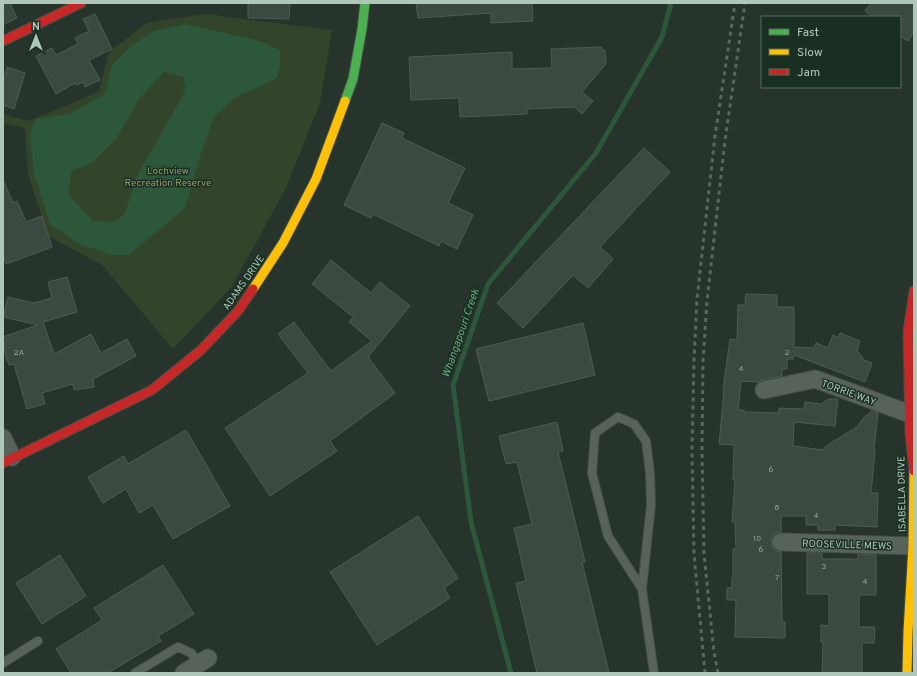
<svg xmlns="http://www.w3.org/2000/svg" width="917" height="676" font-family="Overpass,sans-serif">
  <rect width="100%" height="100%" fill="#26342b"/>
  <!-- green -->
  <path fill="#32452b" d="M204 14 332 30 320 103 286 188 231 288 173 349 102 265 48 236 28 175 25 128 3 123V114L27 121 61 108 99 91 109 52 147 23Z"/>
  <!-- water -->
  <path fill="#2c573b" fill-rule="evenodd" d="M185 24 260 41 280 50V66L276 79 236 97 214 117 202 150 185 208 129 255H112L79 244 50 224 34 174 30 134 36 119 69 114 105 94 112 65 131 46 154 31ZM164 72 183 77 186 87 182 97 138 174 124 215 114 222 93 221 69 195 71 171 92 163 116 139 139 99Z"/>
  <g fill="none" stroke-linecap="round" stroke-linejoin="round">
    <!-- stream -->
    <path stroke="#2c573b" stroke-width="5" d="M511 673 471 522 453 385 488 284 596 153 662 37 671 3"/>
  </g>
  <!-- building -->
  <g fill="#3c4941" stroke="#4e5c53">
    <path d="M3 3H10L17 18 3 25Z"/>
    <path d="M248 3H290L289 19 248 18Z"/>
    <path d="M416 3H532L533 21 491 23V13L418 18Z"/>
    <path d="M871 3H914V32L908 41 900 36V17H873L865 11Z"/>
    <path d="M95 14 112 49 89 60 100 80 85 87 83 82 76 85 75 83 56 94 36 56 52 48 56 55 78 44 75 38 89 31 83 19Z"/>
    <path d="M601 47 602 50H605L606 64 582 92 593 101 582 114 574 107 527 109V114L460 117 459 98 411 100 409 57 512 52V69L552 68 551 49Z"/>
    <path d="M7 67 25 73 14 109 3 105V82Z"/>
    <path d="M382 123 404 133 402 138 465 168 448 203 473 215 457 249 441 241 439 246 373 214 371 218 344 205Z"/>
    <path d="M644 148 670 172 600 247 613 259 588 288 573 275 523 328 497 303Z"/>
    <path d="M3 179 13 203 17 201 26 222 42 216 52 247 6 264 3 254Z"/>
    <path d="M331 260 371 293 380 282 410 306 368 357 395 393 330 441 337 451 270 496 225 428 308 373 278 334 294 322 331 371 372 341 349 322 353 317 312 284Z"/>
    <path d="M67 277 77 312 43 322 54 354 91 334 101 353 127 339 136 356 93 379 94 387 74 390 73 384 42 393 45 404 27 409 14 364 9 365 3 347V337L38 325 3 317 8 297 34 303 52 298 48 282Z"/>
    <path d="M746 294 777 295V307H794V347L814 348 816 343 828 348 833 335 838 338 840 333 860 341 857 350 864 360 872 363 865 382 794 355 793 359H787V369H782V376L762 380 758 382 741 381 738 410H744V412L779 413V408L804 409 805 402 821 404 829 399H838L835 426 794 422 793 446 823 450 826 446 857 427 865 416 868 415 872 410 878 413 874 448 875 451 871 493H878L877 527 835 525V530H818V525H806V516H781V532L776 533 772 537 771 542 772 547 776 551 781 552 782 622H785V638L735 637 736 600H727V588H732V578H733V549H736L735 522H732L735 480H733L734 445 719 444 724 390H723L730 339 737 340 738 305H745Z"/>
    <path d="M583 323 595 375 489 401 476 349Z"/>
    <path d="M557 422 563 451 558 452 585 562H582L609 673H537L516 583 526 581 514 528 532 524 517 462 506 464 499 436Z"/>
    <path d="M186 430 230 506 173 539 153 505 139 513 126 489 103 503 88 477 124 456 128 464Z"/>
    <path d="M418 516 458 578 444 588 450 598 377 645 330 572Z"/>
    <path d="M807 553H822V559H858V554L876 555V595H859V627H875L874 643H862V673H822L823 642H821V625L829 626V594H807Z"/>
    <path d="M60 555 86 596 42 624 16 583Z"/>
    <path d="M163 565 194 614 158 636 161 641 108 673H71L56 649 102 620 94 608Z"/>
  </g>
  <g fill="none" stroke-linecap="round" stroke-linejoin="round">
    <defs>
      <g id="lane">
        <path d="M642 589 608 536 592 473 595 433 618 417 634 424 646 441 650 473 651 505 642 589 654 673"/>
        <path d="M3 663 38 641"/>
        <path d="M135 673 178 647 191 653 200 663"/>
      </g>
      <g id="street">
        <path d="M764 390 815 379 910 414"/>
        <path d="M3 438 12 457"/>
        <path d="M781 542 913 546"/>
        <path d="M184 673 208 658"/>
      </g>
      <path id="fast" d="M345 101 353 79 362 29 365 3"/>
      <g id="slow">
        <path d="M253 289 283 243 316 179 345 101"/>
        <path d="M907 673 908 632 913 546 914 471"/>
      </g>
      <g id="jam">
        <path d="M3 41 81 3"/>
        <path d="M3 463 152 390 201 350 238 311 253 289"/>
        <path d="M914 471 910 433 908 332 914 291"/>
      </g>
    </defs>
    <!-- lane casing -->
    <use href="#lane" stroke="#444f48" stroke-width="10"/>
    <!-- street casing -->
    <use href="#street" stroke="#444f48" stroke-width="19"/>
    <!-- fast casing -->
    <use href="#fast" stroke="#444f48" stroke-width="11"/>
    <!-- slow casing -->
    <use href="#slow" stroke="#444f48" stroke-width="11"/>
    <!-- jam casing -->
    <use href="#jam" stroke="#444f48" stroke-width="11"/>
    <!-- lane -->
    <use href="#lane" stroke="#56625a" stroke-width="8"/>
    <!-- street -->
    <use href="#street" stroke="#56625a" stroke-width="17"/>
    <!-- fast -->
    <use href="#fast" stroke="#4caf50" stroke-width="9"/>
    <!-- slow -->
    <use href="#slow" stroke="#ffc107" stroke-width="9"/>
    <!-- jam -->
    <use href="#jam" stroke="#c62828" stroke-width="9"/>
    <!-- rail -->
    <g stroke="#5a665f" stroke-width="3" stroke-dasharray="4 4" stroke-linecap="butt">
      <path d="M705 673 694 554 692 450 694 360 697 299 715 136 735 3"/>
      <path d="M718 673 714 652 704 554 702 450 703 361 707 301 725 140 745 3"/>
    </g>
  </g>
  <g text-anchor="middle" stroke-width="3" stroke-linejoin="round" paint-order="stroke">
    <!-- number labels -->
    <g font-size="8" fill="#92a89a">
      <text x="19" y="355">2A</text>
      <text x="787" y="355">2</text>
      <text x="741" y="371">4</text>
      <text x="771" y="472">6</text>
      <text x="777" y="510">8</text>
      <text x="816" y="518">4</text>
      <text x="757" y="541">10</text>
      <text x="761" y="552">6</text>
      <text x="824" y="569">3</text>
      <text x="777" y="580">7</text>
      <text x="865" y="584">4</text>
    </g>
    <!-- park labels -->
    <g font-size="10" fill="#979965" stroke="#192f22">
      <text x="168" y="174">Lochview<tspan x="168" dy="12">Recreation Reserve</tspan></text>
    </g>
    <!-- street labels -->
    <g font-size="10" fill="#afc7b8" stroke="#192f22">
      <text transform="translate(243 282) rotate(-55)" y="4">ADAMS DRIVE</text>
      <text transform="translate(849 392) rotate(20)" y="4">TORRIE WAY</text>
      <text transform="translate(901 494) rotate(-91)" y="4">ISABELLA DRIVE</text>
      <text transform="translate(847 544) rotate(2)" y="4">ROOSEVILLE MEWS</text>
    </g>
    <!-- water labels -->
    <g font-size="11" font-style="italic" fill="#66a87e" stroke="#192f22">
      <text transform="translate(460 333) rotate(-71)" y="4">Whangapouri Creek</text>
    </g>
  </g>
  <!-- border -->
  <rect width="917" height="676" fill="none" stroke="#afc7b8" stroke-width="8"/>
  <!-- legend -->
  <rect x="761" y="16" width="140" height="72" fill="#192f22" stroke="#556c5e"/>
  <rect x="769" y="29" width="20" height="6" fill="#4caf50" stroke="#556c5e"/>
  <text x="797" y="36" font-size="12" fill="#afc7b8">Fast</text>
  <rect x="769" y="49" width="20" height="6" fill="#ffc107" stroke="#556c5e"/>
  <text x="797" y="56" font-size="12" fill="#afc7b8">Slow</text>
  <rect x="769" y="69" width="20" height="6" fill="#c62828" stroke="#556c5e"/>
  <text x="797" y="76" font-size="12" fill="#afc7b8">Jam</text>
  <!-- north arrow -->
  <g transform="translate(36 36)" stroke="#192f22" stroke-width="3" paint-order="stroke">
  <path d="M0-3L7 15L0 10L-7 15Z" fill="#afc7b8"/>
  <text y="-6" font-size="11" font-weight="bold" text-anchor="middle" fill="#afc7b8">N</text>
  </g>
</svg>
